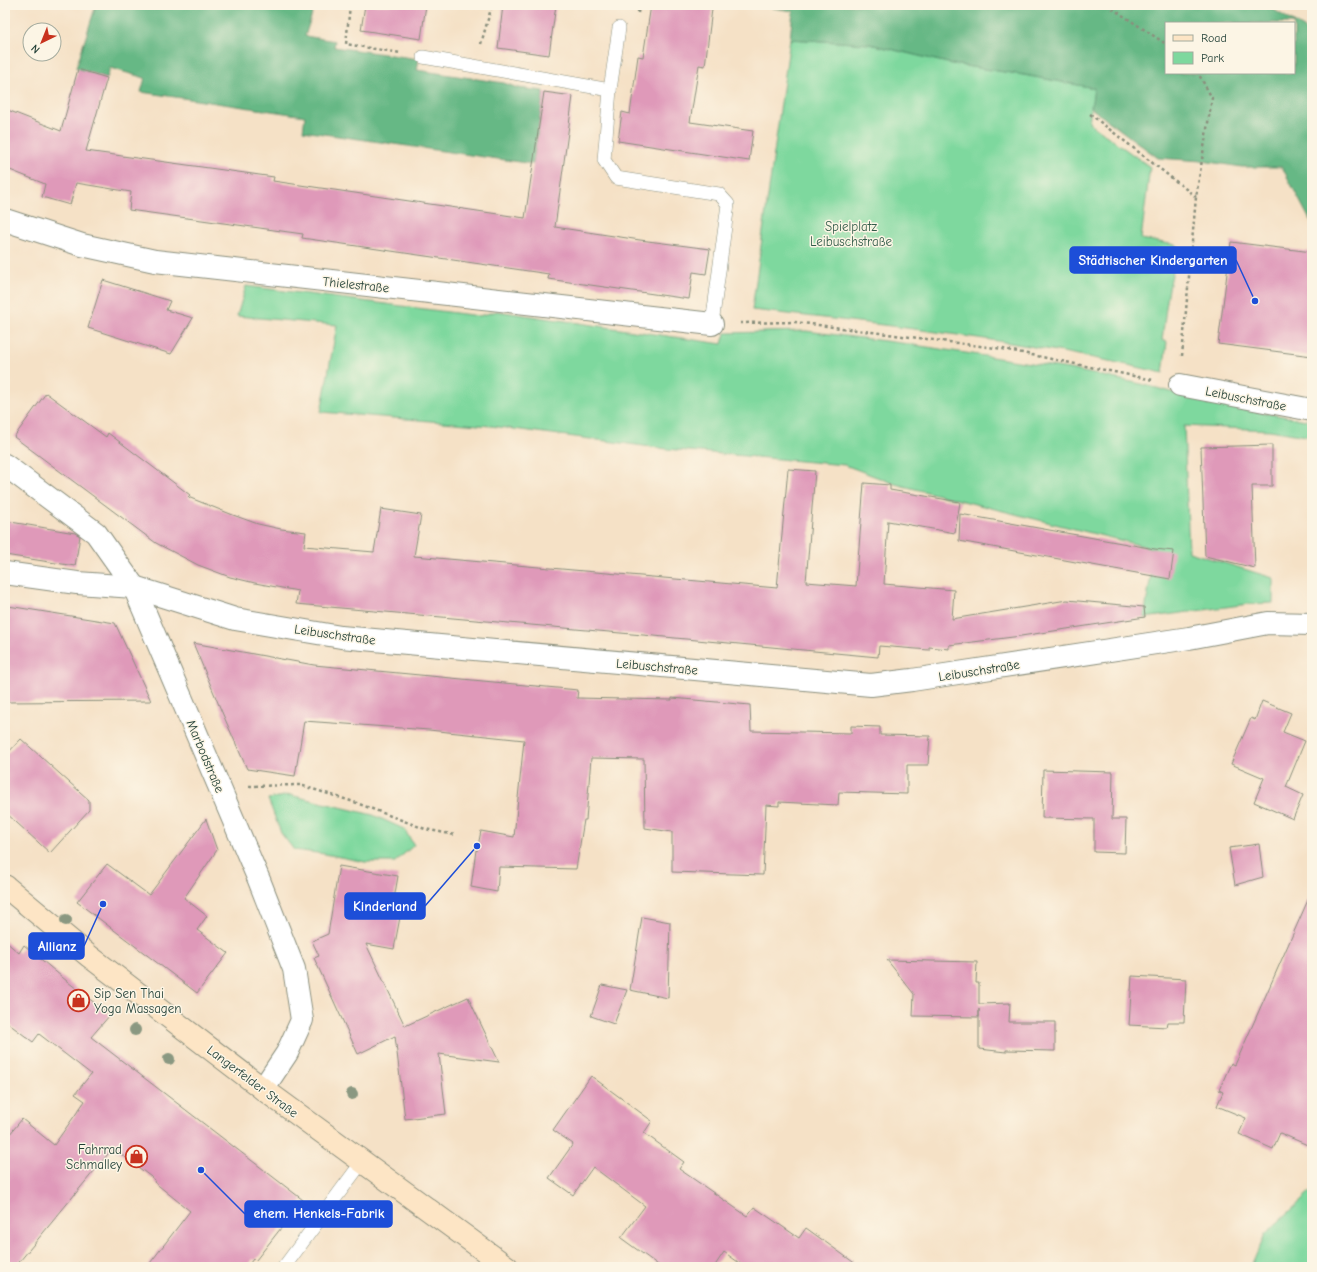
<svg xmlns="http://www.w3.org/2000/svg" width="1317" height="1272" font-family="'Comic Neue',sans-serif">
  <rect width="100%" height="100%" fill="#fcf5e5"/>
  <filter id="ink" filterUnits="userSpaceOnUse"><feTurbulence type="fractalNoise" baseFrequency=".025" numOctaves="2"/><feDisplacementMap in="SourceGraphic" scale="8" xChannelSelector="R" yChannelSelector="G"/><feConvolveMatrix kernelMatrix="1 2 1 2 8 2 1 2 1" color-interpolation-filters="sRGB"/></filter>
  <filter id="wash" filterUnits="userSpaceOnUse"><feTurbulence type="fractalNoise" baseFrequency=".012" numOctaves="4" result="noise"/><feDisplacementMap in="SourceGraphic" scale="16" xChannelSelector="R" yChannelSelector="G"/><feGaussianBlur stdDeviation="0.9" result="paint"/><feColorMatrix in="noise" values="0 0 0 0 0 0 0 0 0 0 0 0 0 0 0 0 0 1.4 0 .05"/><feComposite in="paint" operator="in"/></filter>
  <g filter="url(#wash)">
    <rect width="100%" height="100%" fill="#f5e1c6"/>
    <!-- green -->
    <g fill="#7ed89e" stroke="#4e8a69">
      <path d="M790 39 870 44 952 64 1024 75 1095 88 1091 108 1089 123 1150 167 1141 239 1176 245 1182 252C1182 262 1175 262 1173 271 1167 293 1165 317 1162 340L1167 342 1163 373C1028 341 890 325 752 310Z"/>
      <path d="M246 286 479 316 497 311 722 344 725 333 806 331 901 343 1069 369 1141 384 1229 407 1312 421V437L1270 430 1184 426 1189 552 1273 578V603L1248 604 1144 618 1155 549 895 484 845 465 667 449 491 426 321 412 337 325 237 316Z"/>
      <path d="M290 795 373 815 404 829 414 845 395 862H365L325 854 294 850 281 833 268 799Z"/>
      <path d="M1312 1191V1267H1251L1265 1234Z"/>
    </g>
    <!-- forest -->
    <g fill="#66b885" stroke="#427a5c" fill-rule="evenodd">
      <path d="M96 5H315L305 36 335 41 334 47 419 59 417 70 504 83 518 88 544 91 533 164 303 131 305 116 141 92 145 78 110 68 107 78 76 68Z"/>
      <path d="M772 5H1266L1312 33V224L1282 167H1242L1202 161 1158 158 1091 108 1094 88 1024 75 952 64 870 44 790 39 793 11 772 8ZM1166 23H1294V73H1166Z"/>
    </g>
    <g id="blocks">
      <!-- building -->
      <g fill="#df99b9">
        <path d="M365 5H426L421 39 361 30Z"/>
        <path d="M503 5H556L549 55 498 48Z"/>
        <path d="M651 5H704V8L712 9 705 66 699 65 690 122 753 131 749 161 618 141 622 112 630 114 638 56 643 57Z"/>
        <path d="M78 69 107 78 86 151 274 177 273 181 525 218 544 92 573 96 555 227 640 240 710 249 706 274 693 272 689 299 548 279 549 274 302 238 303 234 129 210 131 192 76 183 70 205 42 197 45 184 5 168V109L61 131Z"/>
        <path d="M1231 242 1312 252V356L1218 344Z"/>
        <path d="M103 280 170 301 166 310 193 318 171 354 88 328Z"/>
        <path d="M46 393 106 437 108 433 190 495 188 497 233 515 258 524 281 529 306 532 304 546 374 552 381 509 421 515 414 556 777 588 788 469 815 471 806 582 856 586 864 483 890 485V490L960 502 955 533 888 521 884 584 954 590 952 619 1067 600 1144 607 1145 617 1021 636 949 645V649L929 647V650L879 646 878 657 654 636 296 604 298 591 255 583 230 577 198 565 156 543 14 437Z"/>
        <path d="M1272 445V486H1252L1255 568 1205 556 1201 447Z"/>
        <path d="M960 514 1155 549 1174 551 1170 579 959 541Z"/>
        <path d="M5 521 75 533 80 536 75 566 5 555Z"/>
        <path d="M8 606 115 623 151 701 5 702V628Z"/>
        <path d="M193 643 314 665 578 690 577 698 672 700V698L750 705 751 731 851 733V726L880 727V735L930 736 928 765H907V794L839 792 838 805 779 802V806L766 805 763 875 672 872V832L645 828 644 759 591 758 586 820H584L576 869 499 867 497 892 471 887 476 850 477 851 481 831 514 837 524 740 429 730 304 721 295 776 247 769 221 710Z"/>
        <path d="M1262 701 1291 713 1283 732 1305 741 1286 787 1303 795 1293 819 1254 802 1264 778 1231 764 1251 718 1255 720Z"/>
        <path d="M21 739 89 800V810L50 853 5 812V756Z"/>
        <path d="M1043 770 1113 772 1112 819H1126L1125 853 1094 852V819L1042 818Z"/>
        <path d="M206 819 217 850 184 898 207 916 197 930 228 953 197 993 77 902 107 864 149 895Z"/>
        <path d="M1259 844 1263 877 1235 885 1229 848Z"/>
        <path d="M339 866 398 876 392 911 401 912 394 949 366 944 405 1026 468 997 499 1062 439 1054 446 1114 405 1119 395 1036 358 1054 314 958 319 956 312 941 328 934Z"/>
        <path d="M1312 891V1147L1280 1133 1273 1149 1239 1134 1246 1118 1217 1106 1223 1092 1219 1090 1231 1063 1235 1065Z"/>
        <path d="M642 917 670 922 668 998 630 990Z"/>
        <path d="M5 941 19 953 24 945 68 982 110 1015 91 1037 303 1200 256 1260 253 1259 247 1267H147L190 1211 154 1182 155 1180 113 1148 15 1267H5V1140L22 1119 54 1145 85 1101 75 1094 91 1074 39 1034 33 1042 5 1021Z"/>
        <path d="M887 960 977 962 976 983H979V1004L1010 1003 1009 1022H1055V1051L1006 1050V1052L979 1049V1009V1017L913 1016 914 994Z"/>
        <path d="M1132 976 1186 979 1184 1022H1168L1167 1027 1129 1025Z"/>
        <path d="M602 985 627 990 614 1024 591 1016Z"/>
        <path d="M591 1076 652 1121 644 1133 684 1162 679 1169 747 1216 754 1207 799 1238 806 1228 860 1267H745L724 1252 714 1267H661L621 1238 645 1206 593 1167 573 1195 549 1178 573 1144 553 1130Z"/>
      </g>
    </g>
  </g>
  <g filter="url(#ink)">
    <use href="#blocks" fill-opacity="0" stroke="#8a8f7d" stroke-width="1"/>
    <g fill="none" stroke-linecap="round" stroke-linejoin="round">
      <defs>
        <g id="lane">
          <path d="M619 28 610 90 604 160 616 178 719 194 728 204 712 324"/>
          <path d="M423 57 610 90"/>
          <path d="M284 1267 362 1162"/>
        </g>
        <g id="street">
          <path d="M5 220 82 245 155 261 712 324"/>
          <path d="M1180 385 1312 410"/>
          <path d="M5 465 96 533 134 587 259 880 294 969 302 1020 287 1053 263 1089"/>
          <path d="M5 573 77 583 134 587 235 619 341 637 871 685 912 680 1189 638 1268 623 1312 624"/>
        </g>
        <path id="secondary" d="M5 886 89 956 263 1089 507 1267"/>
      </defs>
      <!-- lane casing -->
      <use href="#lane" stroke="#8a8f7d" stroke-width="14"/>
      <!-- street casing -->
      <use href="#street" stroke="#8a8f7d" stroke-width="24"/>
      <!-- secondary casing -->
      <use href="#secondary" stroke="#8a8f7d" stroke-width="24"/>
      <!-- path -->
      <g stroke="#8a8f7d" stroke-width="2.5" stroke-dasharray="3 3" stroke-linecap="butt">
        <path d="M350 5 346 44 400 53"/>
        <path d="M1107 5 1166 44"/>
        <path d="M638 13 639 5"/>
        <path d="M481 44 492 5"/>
        <path d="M1090 114 1196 197"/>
        <path d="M740 323 795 322 1003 349 1153 380"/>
        <path d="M1182 356 1196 197 1212 98 1198 73"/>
        <path d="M249 786 300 785 354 802 425 829 455 835"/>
      </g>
      <!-- lane -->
      <use href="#lane" stroke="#fff" stroke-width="13"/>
      <!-- street -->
      <use href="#street" stroke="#fff" stroke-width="22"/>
      <!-- secondary -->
      <use href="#secondary" stroke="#fde5c5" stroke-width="22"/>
    </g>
    <!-- trees -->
    <g fill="#8a9881">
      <circle cx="66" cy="920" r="6"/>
      <circle cx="135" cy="1030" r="6"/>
      <circle cx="169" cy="1059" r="6"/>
      <circle cx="352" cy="1094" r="6"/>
    </g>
  </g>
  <!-- icons -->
  <defs>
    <symbol id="shop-ring" viewBox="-11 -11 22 22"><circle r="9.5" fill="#fcf5e5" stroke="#c8321e" stroke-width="1.5"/><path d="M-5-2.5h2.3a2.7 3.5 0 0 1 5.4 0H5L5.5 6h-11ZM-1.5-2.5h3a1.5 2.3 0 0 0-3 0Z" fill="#c8321e"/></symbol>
  </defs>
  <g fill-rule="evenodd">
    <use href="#shop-ring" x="66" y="988" width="25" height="25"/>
    <use href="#shop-ring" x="124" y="1144" width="25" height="25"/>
  </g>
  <g text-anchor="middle" stroke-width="3" stroke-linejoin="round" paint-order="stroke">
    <!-- park labels -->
    <g font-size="13" fill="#325c49" stroke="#fcf5e5">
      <text x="851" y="231">Spielplatz<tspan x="851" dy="15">Leibuschstraße</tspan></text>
    </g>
    <!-- street labels -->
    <g font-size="13" fill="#1f3d34" stroke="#fcf5e5">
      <text transform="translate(356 284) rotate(6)" y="5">Thielestraße</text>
      <text transform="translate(1246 398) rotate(11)" y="5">Leibuschstraße</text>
      <text transform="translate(335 634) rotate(8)" y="5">Leibuschstraße</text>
      <text transform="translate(657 666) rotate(5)" y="5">Leibuschstraße</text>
      <text transform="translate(979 670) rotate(-9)" y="5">Leibuschstraße</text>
      <text transform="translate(206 756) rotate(67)" y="5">Marbodstraße</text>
      <text transform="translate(253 1081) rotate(37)" y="5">Langerfelder Straße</text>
    </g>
    <!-- poi labels -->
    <g font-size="13" fill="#1f3d34" stroke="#fcf5e5" text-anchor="start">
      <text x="94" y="998">Sip Sen Thai<tspan x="94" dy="15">Yoga Massagen</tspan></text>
      <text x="122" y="1154" text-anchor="end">Fahrrad<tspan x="122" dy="15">Schmalley</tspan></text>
    </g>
  </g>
  <!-- callouts -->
  <path fill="none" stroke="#1d4ed8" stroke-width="1.5" d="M1255 301L1236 260M477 846L425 906M103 904L84 946M201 1170L245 1214"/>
  <g fill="#1d4ed8" stroke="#fcf5e5" stroke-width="1.5">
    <circle cx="1255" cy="301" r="4"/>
    <circle cx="477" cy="846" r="4"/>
    <circle cx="103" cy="904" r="4"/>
    <circle cx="201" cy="1170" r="4"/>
  </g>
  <g fill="#1d4ed8" stroke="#1d4ed8" stroke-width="1.5">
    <rect x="1070" y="247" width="166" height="26" rx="4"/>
    <rect x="345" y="893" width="80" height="26" rx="4"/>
    <rect x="29" y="933" width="55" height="26" rx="4"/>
    <rect x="245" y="1201" width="147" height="26" rx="4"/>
  </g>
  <g font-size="14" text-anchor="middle" font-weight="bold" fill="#fff">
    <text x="1153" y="265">Städtischer Kindergarten</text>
    <text x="385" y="911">Kinderland</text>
    <text x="57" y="951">Allianz</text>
    <text x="319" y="1218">ehem. Henkels-Fabrik</text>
  </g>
  <!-- margin -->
  <rect width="1317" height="1272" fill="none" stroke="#fcf5e5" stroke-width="20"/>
  <!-- legend -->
  <rect x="1165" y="22" width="130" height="52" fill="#fcf5e5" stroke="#a4ab9e"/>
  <rect x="1173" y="35" width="20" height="6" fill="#fde5c5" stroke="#a4ab9e"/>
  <text x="1201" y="42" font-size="12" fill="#1f3d34">Road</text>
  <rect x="1173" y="52" width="20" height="12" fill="#7ed89e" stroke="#a4ab9e"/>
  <text x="1201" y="62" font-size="12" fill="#1f3d34">Park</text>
  <!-- north arrow -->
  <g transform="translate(42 42) rotate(223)"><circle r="19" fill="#fcf5e5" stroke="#a4ab9e"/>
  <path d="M0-3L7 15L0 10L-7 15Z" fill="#c8321e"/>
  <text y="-6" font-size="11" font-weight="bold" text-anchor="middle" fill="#1f3d34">N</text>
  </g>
</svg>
